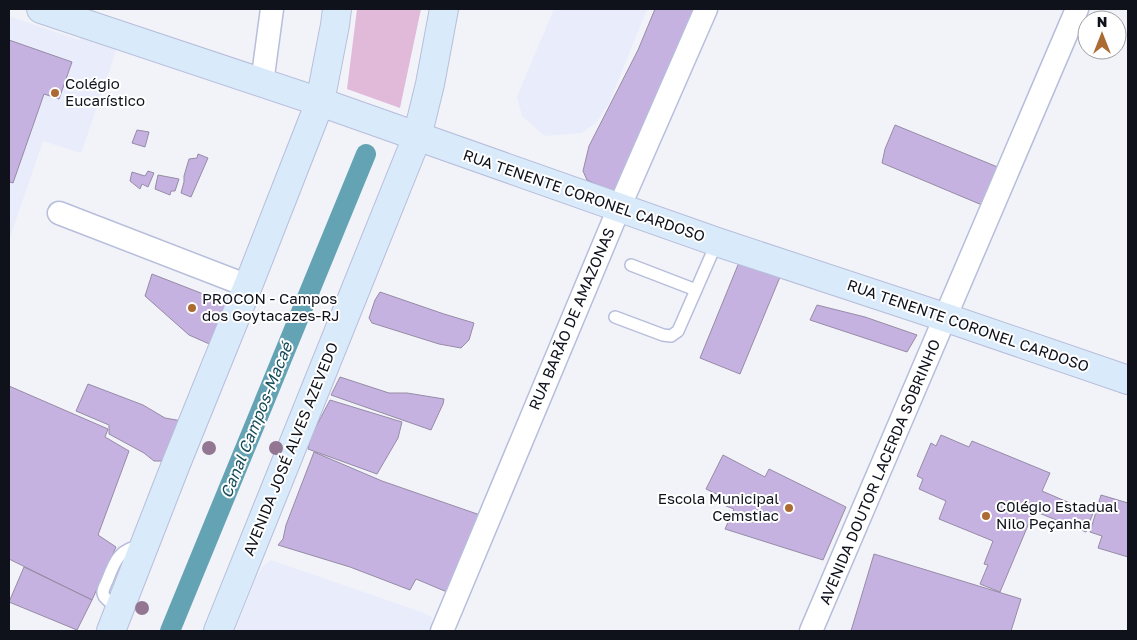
<svg xmlns="http://www.w3.org/2000/svg" width="1137" height="640" font-family="'Golos Text',sans-serif">
  <rect width="100%" height="100%" fill="#f2f3f9"/>
  <!-- built -->
  <g fill="#e8ecfb">
    <path d="M554 9H647L609 103 596 123 581 133 545 136 522 116 517 97Z"/>
    <path d="M9 16 79 40 82 33 118 45 81 153 43 141 9 240Z"/>
    <path d="M271 560 424 613 432 617 431 627 428 631H235L256 578 263 566Z"/>
  </g>
  <!-- green -->
  <path fill="#e1bad9" d="M357 9H421L400 108 347 89Z"/>
  <g fill="none" stroke-linecap="round" stroke-linejoin="round">
    <!-- canal -->
    <path stroke="#64a3b4" stroke-width="20" d="M170 631 366 154"/>
  </g>
  <!-- building -->
  <g fill="#c6b2e1" stroke="#968ba6">
    <path d="M655 9H702L620 191H611L587 180 583 171 589 146 638 50Z"/>
    <path d="M9 40 72 62 59 99 44 94 13 183 10 182 9 185Z"/>
    <path d="M895 125 1000 168 982 205 882 163 885 149Z"/>
    <path d="M137 130 149 132 145 147 132 143Z"/>
    <path d="M198 154 208 158 191 197 181 193 184 182V176L189 159 197 158Z"/>
    <path d="M148 171 154 173 148 187 142 184 140 189 130 181 132 172 145 176Z"/>
    <path d="M158 175 179 179 175 191H171L170 195 155 189Z"/>
    <path d="M740 260 780 277 740 374 700 358Z"/>
    <path d="M152 274 229 304 214 346 189 335 145 296Z"/>
    <path d="M380 292 444 314 474 323 469 340 461 348 439 344 372 323 369 318 375 300Z"/>
    <path d="M817 305 865 317 917 335 907 352 810 320Z"/>
    <path d="M340 377 389 393H407L444 399 443 404 431 430 331 395Z"/>
    <path d="M88 384 143 405 165 418 182 421 166 461H154L144 453 109 434V425L76 411Z"/>
    <path d="M9 386 108 429 105 437 129 451 98 535 116 547 92 600 9 559Z"/>
    <path d="M330 400 402 422 398 438 377 474 308 449 311 436Z"/>
    <path d="M941 435 969 447 972 441 1050 473 1042 491 1093 513 1086 532 1034 511 1000 592 980 584 988 565 984 564 993 541 939 519 946 501 919 489 923 479 917 476 931 443 936 446Z"/>
    <path d="M314 452 382 481 483 516 447 592 416 579 410 590 350 567 278 545 283 539 286 525Z"/>
    <path d="M723 455 765 477 769 469 846 507 823 560 725 529 734 509 726 506 727 499 706 489Z"/>
    <path d="M1101 495 1128 503V557L1098 548 1102 536 1090 532Z"/>
    <path d="M874 554 1021 599 1011 631H851Z"/>
    <path d="M24 567 92 600 77 630 9 602Z"/>
  </g>
  <g fill="none" stroke-linecap="round" stroke-linejoin="round">
    <defs>
      <g id="lane">
        <path d="M631 265 696 290"/>
        <path d="M615 317 663 335 671 336 678 331 717 242"/>
        <path d="M118 610C115 605 106 600 104 596 101 591 105 586 107 581 115 560 119 549 143 545"/>
      </g>
      <g id="street">
        <path d="M262 83 272 9"/>
        <path d="M59 213 248 286"/>
        <path d="M442 631 619 208 706 9"/>
        <path d="M811 631 1077 9"/>
      </g>
      <g id="secondary">
        <path d="M41 9 320 102 717 242 947 318 1128 380"/>
        <path d="M111 631 176 464 248 286 320 102 335 25 337 9"/>
        <path d="M218 631 417 137 430 84 444 9"/>
      </g>
    </defs>
    <!-- lane casing -->
    <use href="#lane" stroke="#b7bedb" stroke-width="14"/>
    <!-- street casing -->
    <use href="#street" stroke="#b7bedb" stroke-width="25"/>
    <!-- secondary casing -->
    <use href="#secondary" stroke="#b7bedb" stroke-width="30"/>
    <!-- lane -->
    <use href="#lane" stroke="#fff" stroke-width="11"/>
    <!-- street -->
    <use href="#street" stroke="#fff" stroke-width="22"/>
    <!-- secondary -->
    <use href="#secondary" stroke="#d9eafa" stroke-width="28"/>
  </g>
  <!-- trees -->
  <g fill="#937792">
    <circle cx="209" cy="448" r="7"/>
    <circle cx="276" cy="448" r="7"/>
    <circle cx="142" cy="608" r="7"/>
  </g>
  <!-- markers -->
  <g fill="#ab6b33" stroke="#fff" stroke-width="2">
    <circle cx="55" cy="93" r="5"/>
    <circle cx="192" cy="308" r="5"/>
    <circle cx="789" cy="508" r="5"/>
    <circle cx="986" cy="516" r="5"/>
  </g>
  <g text-anchor="middle" stroke-width="4" stroke-linejoin="round" paint-order="stroke">
    <!-- poi labels -->
    <g font-size="15" fill="#0f111b" stroke="#fff" text-anchor="start">
      <text x="65" y="89">Colégio<tspan x="65" dy="17">Eucarístico</tspan></text>
      <text x="202" y="304">PROCON - Campos<tspan x="202" dy="17">dos Goytacazes-RJ</tspan></text>
      <text x="779" y="504" text-anchor="end">Escola Municipal<tspan x="779" dy="17">Cemstiac</tspan></text>
      <text x="996" y="512">C0légio Estadual<tspan x="996" dy="17">Nilo Peçanha</tspan></text>
    </g>
    <!-- street labels -->
    <g font-size="15" fill="#0f111b" stroke="#fff">
      <text transform="translate(584 196) rotate(19)" y="5">RUA TENENTE CORONEL CARDOSO</text>
      <text transform="translate(572 319) rotate(-67)" y="5">RUA BARÃO DE AMAZONAS</text>
      <text transform="translate(968 326) rotate(19)" y="5">RUA TENENTE CORONEL CARDOSO</text>
      <text transform="translate(291 449) rotate(-68)" y="5">AVENIDA JOSÉ ALVES AZEVEDO</text>
      <text transform="translate(880 472) rotate(-67)" y="5">AVENIDA DOUTOR LACERDA SOBRINHO</text>
    </g>
    <!-- water labels -->
    <g font-size="16" font-style="italic" fill="#164c5a" stroke="#fff">
      <text transform="translate(256 420) rotate(-68)" y="6">Canal Campos-Macaé</text>
    </g>
  </g>
  <!-- border -->
  <rect width="1137" height="640" fill="none" stroke="#0f111b" stroke-width="20"/>
  <!-- north arrow -->
  <g transform="translate(1102 35)"><circle r="24" fill="#ffffff" stroke="#9fa0a4"/>
  <path d="M0-4L9 19L0 12L-9 19Z" fill="#ab6b33"/>
  <text y="-8" font-size="14" font-weight="bold" text-anchor="middle" fill="#0f111b">N</text>
  </g>
</svg>
